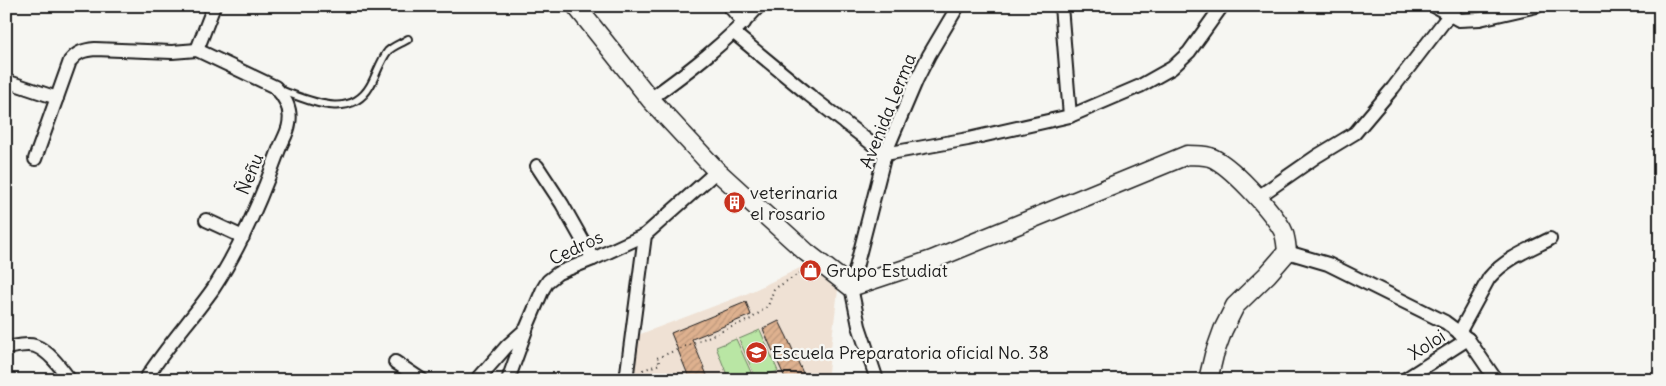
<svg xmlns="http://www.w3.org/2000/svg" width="1666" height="386" font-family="Delius,sans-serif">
  <defs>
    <pattern id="building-hatch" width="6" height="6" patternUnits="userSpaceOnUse" patternTransform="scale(1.25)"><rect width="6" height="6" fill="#deb18f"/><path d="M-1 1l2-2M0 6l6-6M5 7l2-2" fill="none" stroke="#be987b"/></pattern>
  </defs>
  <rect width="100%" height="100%" fill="#f6f6f2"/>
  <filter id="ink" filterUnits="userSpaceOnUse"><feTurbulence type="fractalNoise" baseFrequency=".02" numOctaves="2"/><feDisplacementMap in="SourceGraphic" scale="10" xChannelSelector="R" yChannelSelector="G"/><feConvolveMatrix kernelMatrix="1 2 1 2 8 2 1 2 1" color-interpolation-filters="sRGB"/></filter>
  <g filter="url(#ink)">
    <!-- built -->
    <path fill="#efe1d4" d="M806 265 838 290 827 380H633L638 335 746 294Z"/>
    <!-- pitch -->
    <g fill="#b9e6a4" stroke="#6a8160">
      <path d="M760 330 778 371 756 379 739 339Z"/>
      <path d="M736 339 754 379 729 380 716 347Z"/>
    </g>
    <!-- building -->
    <g fill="url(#building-hatch)" stroke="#1c1c1c">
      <path d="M730 197 740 206 732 213 724 203Z"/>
      <path d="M746 302 751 315 692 339 709 380H690L671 333Z"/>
      <path d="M779 321 787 337 806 380H786L770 345 763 329Z"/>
    </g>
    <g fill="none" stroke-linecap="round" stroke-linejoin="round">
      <defs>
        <path id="lane" d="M280 90C309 100 350 121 370 86 376 76 381 59 388 51 393 46 402 43 408 39"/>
        <g id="street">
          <path d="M729 6 744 23"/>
          <path d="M1061 6 1070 116"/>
          <path d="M1434 6 1459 20 1480 19 1537 6"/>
          <path d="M734 33 809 95 885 154 968 139 1070 116 1140 86 1172 68 1189 52 1222 6"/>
          <path d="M197 50 214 6"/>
          <path d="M6 81 57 98"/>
          <path d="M650 99C689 71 727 42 759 6"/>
          <path d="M35 159 70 61C77 52 84 50 95 49L172 52 197 50"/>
          <path d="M537 166 562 204 593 259"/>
          <path d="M1258 197 1317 156 1355 133 1393 88 1456 6"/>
          <path d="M206 220 243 237"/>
          <path d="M1287 252 1328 264 1445 322 1468 339 1496 380"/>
          <path d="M1459 333 1489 278C1505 259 1528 250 1550 239"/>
          <path d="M6 348C15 347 26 343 35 346 49 351 61 368 70 380"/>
          <path d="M395 362 422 380"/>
          <path d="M145 380C165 348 191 320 213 289 241 247 261 199 278 152 281 143 288 133 289 124 292 109 285 97 275 87L197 50"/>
          <path d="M477 380 507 346 526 329 543 289 548 281 558 273 593 259 645 235 717 171"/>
          <path d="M508 380 526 330"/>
          <path d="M626 380 645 235"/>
          <path d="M877 380 859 326 851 287 885 154 917 79 929 55 958 6"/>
          <path d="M1404 380 1468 339"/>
        </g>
        <path id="secondary" d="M576 6 650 99 717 171 806 252 851 287 932 260 1187 155C1195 155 1203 155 1210 157 1230 164 1271 210 1282 229 1286 236 1286 243 1287 252L1267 275 1235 306 1223 330 1214 355 1208 380"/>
      </defs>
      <!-- lane casing -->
      <use href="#lane" stroke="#1c1c1c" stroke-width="10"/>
      <!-- street casing -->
      <use href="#street" stroke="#1c1c1c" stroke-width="16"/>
      <!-- secondary casing -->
      <use href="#secondary" stroke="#1c1c1c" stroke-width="21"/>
      <!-- path -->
      <path stroke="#1c1c1c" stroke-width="2" stroke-dasharray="1 4" stroke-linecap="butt" d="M642 380 643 370 660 364 657 358 751 319 768 306 774 289 805 270"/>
      <!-- lane -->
      <use href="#lane" stroke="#f6f6f2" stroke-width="6"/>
      <!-- street -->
      <use href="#street" stroke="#f6f6f2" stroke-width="12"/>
      <!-- secondary -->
      <use href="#secondary" stroke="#f6f6f2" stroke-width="18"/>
    </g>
  </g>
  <!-- icons -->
  <defs>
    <symbol id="building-disc" viewBox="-11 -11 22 22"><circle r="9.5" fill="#c8321e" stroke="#f6f6f2"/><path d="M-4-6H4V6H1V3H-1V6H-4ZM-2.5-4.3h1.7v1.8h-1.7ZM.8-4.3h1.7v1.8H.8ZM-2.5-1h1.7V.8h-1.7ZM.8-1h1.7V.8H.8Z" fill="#fff"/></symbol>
    <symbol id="shop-disc" viewBox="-11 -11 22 22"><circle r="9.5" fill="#c8321e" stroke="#f6f6f2"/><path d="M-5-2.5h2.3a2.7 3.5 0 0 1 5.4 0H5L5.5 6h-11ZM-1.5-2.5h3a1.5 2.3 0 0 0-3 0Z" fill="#fff"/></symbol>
    <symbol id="school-disc" viewBox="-11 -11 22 22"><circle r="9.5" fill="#c8321e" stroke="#f6f6f2"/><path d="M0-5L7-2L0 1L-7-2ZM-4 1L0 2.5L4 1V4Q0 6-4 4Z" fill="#fff"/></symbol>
  </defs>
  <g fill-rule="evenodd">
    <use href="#building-disc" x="722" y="190" width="25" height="25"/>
    <use href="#shop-disc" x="798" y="258" width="25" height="25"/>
    <use href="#school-disc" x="744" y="340" width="25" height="25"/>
  </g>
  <g text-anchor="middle" stroke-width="4.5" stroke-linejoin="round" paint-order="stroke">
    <!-- street labels -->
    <g font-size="18" fill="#1c1c1c" stroke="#f6f6f2">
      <text transform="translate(888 111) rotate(-68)" y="6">Avenida Lerma</text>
      <text transform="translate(250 174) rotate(-68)" y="6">Ñeñu</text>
      <text transform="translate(576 248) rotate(-25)" y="6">Cedros</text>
      <text transform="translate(1427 345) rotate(-33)" y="6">Xoloi</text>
    </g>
    <!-- poi labels -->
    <g font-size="18" fill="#1c1c1c" stroke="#f6f6f2" text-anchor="start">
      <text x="750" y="199">veterinaria<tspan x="750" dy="21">el rosario</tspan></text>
      <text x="826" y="277">Grupo Estudiat</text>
      <text x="772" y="359">Escuela Preparatoria oficial No. 38</text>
    </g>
  </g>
  <!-- margin -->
  <rect width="1666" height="386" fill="none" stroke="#f6f6f2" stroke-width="25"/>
  <rect x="12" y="12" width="1641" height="361" fill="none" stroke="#1c1c1c" stroke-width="2" filter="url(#ink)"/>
</svg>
